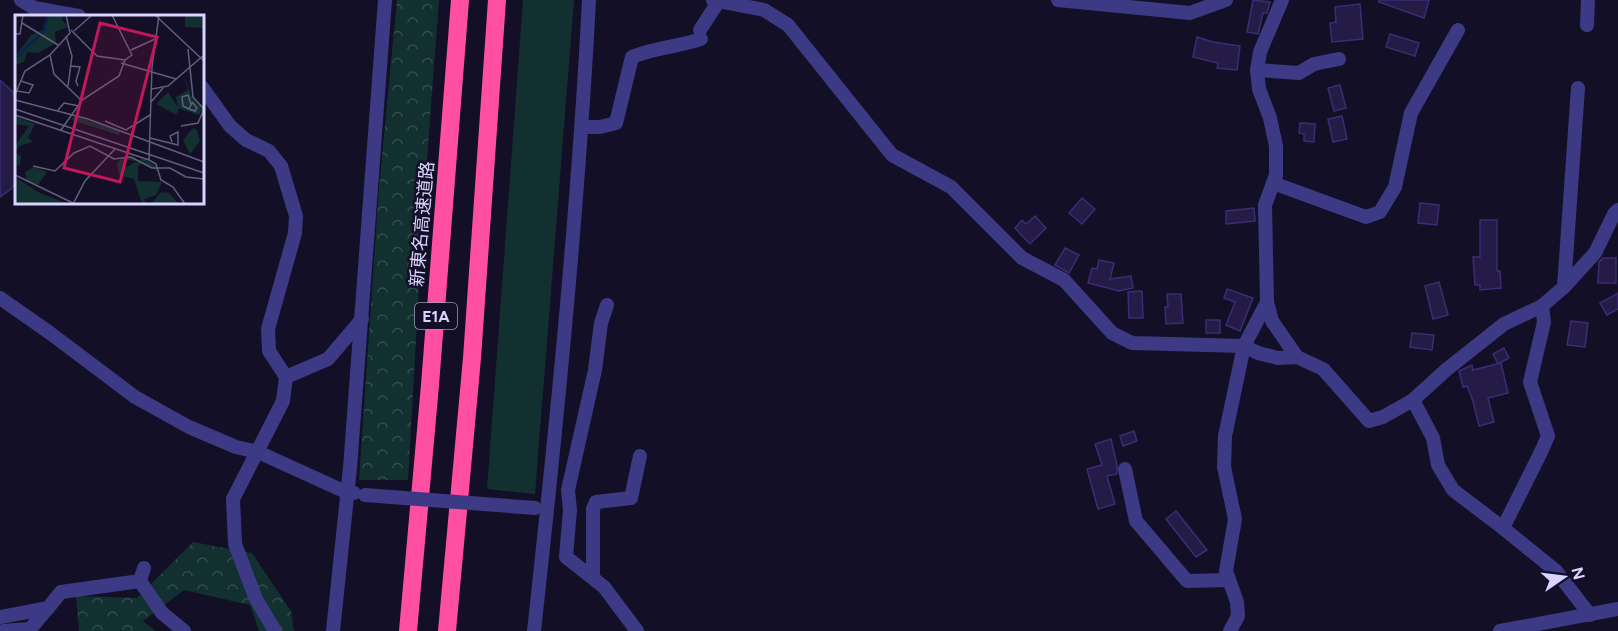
<svg xmlns="http://www.w3.org/2000/svg" width="1618" height="631" font-family="Figtree,'Noto Sans JP',sans-serif">
  <defs>
    <pattern id="forest-crowns" width="20" height="18" patternUnits="userSpaceOnUse" patternTransform="scale(1.5)"><rect width="20" height="18" fill="#12302f"/><path d="M2 6a3 3 0 1 1 6 0M12 15a3 3 0 1 1 6 0" fill="none" stroke="#344d4e"/></pattern>
  </defs>
  <rect width="100%" height="100%" fill="#130f26"/>
  <!-- grass -->
  <path fill="#12302f" d="M523 0H574L535 494 487 489Z"/>
  <!-- forest -->
  <g fill="url(#forest-crowns)">
    <path d="M397 0H439L424 200 408 480H359L379 187Z"/>
    <path d="M193 542 252 553 291 611 294 631H259L250 605 184 590 143 621 155 631H79L76 596 137 598Z"/>
  </g>
  <!-- building -->
  <g fill="#241b47" stroke="#3b2d73" stroke-width="1.5">
    <path d="M1253 0 1270 2 1267 13H1263L1258 34 1247 32Z"/>
    <path d="M1379 0H1429L1424 18 1379 2Z"/>
    <path d="M1360 4 1363 39 1332 42 1330 23 1336 22 1335 7Z"/>
    <path d="M1390 34 1419 43 1415 56 1386 47Z"/>
    <path d="M1197 37 1213 42 1240 46 1237 70 1217 68 1218 63 1193 57Z"/>
    <path d="M0 80 16 95V180L11 189 0 197Z"/>
    <path d="M1340 85 1346 108 1334 111 1328 88Z"/>
    <path d="M1342 116 1347 139 1333 142 1328 119Z"/>
    <path d="M1300 123 1315 124 1314 142 1304 141V134L1299 133Z"/>
    <path d="M1082 198 1095 209 1082 224 1069 213Z"/>
    <path d="M1420 203 1439 205 1437 225 1418 223Z"/>
    <path d="M1254 208 1255 221 1226 224V211Z"/>
    <path d="M1035 216 1046 228 1030 244 1015 228 1022 220 1026 224Z"/>
    <path d="M1480 220H1497V271H1500L1501 288 1480 290V285H1475L1473 257H1480Z"/>
    <path d="M1065 248 1079 255 1069 273 1055 265Z"/>
    <path d="M1603 258H1616V283H1598L1599 262Z"/>
    <path d="M1099 260 1114 263 1110 279 1131 276 1133 288 1119 291 1088 283 1092 268 1097 269Z"/>
    <path d="M1439 282 1448 315 1433 319 1425 286Z"/>
    <path d="M1227 289 1253 298 1240 331 1226 325 1235 302 1224 298Z"/>
    <path d="M1142 291 1143 318H1129L1128 292Z"/>
    <path d="M1618 293V309L1607 315 1600 303Z"/>
    <path d="M1167 294H1181L1183 323 1166 324 1165 307H1168Z"/>
    <rect x="1206" y="320" width="14" height="13"/>
    <path d="M1571 321 1588 323 1585 347 1567 345Z"/>
    <path d="M1412 333 1434 335 1432 350 1410 347Z"/>
    <path d="M1504 348 1509 358 1498 364 1493 354Z"/>
    <path d="M1501 363 1508 393 1488 398 1494 422 1479 426 1473 401 1467 386 1463 387 1459 371 1472 365 1473 370Z"/>
    <path d="M1134 431 1137 441 1123 446 1120 436Z"/>
    <path d="M1111 439 1117 465V474L1107 476 1115 504 1098 509 1087 469 1102 465 1095 444Z"/>
    <path d="M1176 511 1207 550 1196 557 1166 519Z"/>
  </g>
  <g fill="none" stroke-linecap="round" stroke-linejoin="round">
    <!-- minor -->
    <g stroke="#3d3a85" stroke-width="14">
      <path d="M21 0 34 8 79 16"/>
      <path d="M713 0 764 10 788 25 892 155 951 187 1022 258 1064 280 1112 333 1132 343 1244 346 1258 353 1278 358 1297 357 1323 369 1369 421 1383 417 1413 400 1446 370 1504 324 1542 306 1564 287 1595 253 1614 214 1618 210"/>
      <path d="M1058 0 1190 13 1226 0"/>
      <path d="M1282 0 1260 52 1257 70 1259 89 1270 118 1276 146V175L1265 205 1267 302 1272 321 1297 357"/>
      <path d="M1587 25 1588 0"/>
      <path d="M700 30 718 2"/>
      <path d="M1257 70 1299 73 1314 64 1339 59"/>
      <path d="M202 87 230 126 246 140 269 151 281 166 296 216 295 233 268 329 269 351 286 377 283 401 233 499 235 544 256 599 275 631"/>
      <path d="M583 127H600L616 123 632 57C655 47 678 47 701 39"/>
      <path d="M1273 183 1366 217 1380 212 1395 187 1411 113 1458 30"/>
      <path d="M1564 287 1578 88"/>
      <path d="M0 298 50 333 135 397 189 427 236 447 258 452 348 493H354"/>
      <path d="M607 305 601 323 595 370 568 490 570 510 566 557 604 587 637 631"/>
      <path d="M286 377 328 359 362 319"/>
      <path d="M1413 400 1433 438 1438 465 1453 490 1503 528 1556 571 1590 615"/>
      <path d="M1125 469 1136 521 1187 581 1229 580"/>
      <path d="M1503 528 1541 452 1548 436 1530 382 1544 322 1542 306"/>
      <path d="M593 578V509L596 502 631 498 640 456"/>
      <path d="M140 581 162 613 184 631"/>
      <path d="M0 617 48 608 61 592 140 581 144 568"/>
      <path d="M3 631 30 629 48 608"/>
      <path d="M333 631 350 468 385 0"/>
      <path d="M534 631C557 421 578 211 589 0"/>
      <path d="M1230 631 1238 616 1237 602 1226 571 1235 519 1224 467 1225 436 1244 346 1267 302"/>
      <path d="M1500 631 1618 609"/>
    </g>
    <!-- highway -->
    <g stroke="#ff4fa3" stroke-width="18">
      <path d="M408 631 430 385 460 0"/>
      <path d="M447 631 472 358 497 0"/>
    </g>
    <!-- minor-bridge -->
    <path stroke="#3d3a85" stroke-width="14" d="M365 495 535 508"/>
  </g>
  <g text-anchor="middle" stroke-width="5" stroke-linejoin="round" paint-order="stroke">
    <!-- shield labels -->
    <rect fill="#130f26" stroke="#9e99be" stroke-width="1.5" x="415" y="303" width="42" height="26" rx="4.5"/>
    <g font-size="16" font-weight="bold" fill="#d9d4ff">
      <text x="436" y="322">E1A</text>
    </g>
    <!-- street labels -->
    <g font-size="18" fill="#d9d4ff" stroke="#130f26">
      <text transform="translate(422 224) rotate(-85)" y="6">新東名高速道路</text>
    </g>
  </g>
  <!-- overview -->
  <g transform="translate(15 15)">
    <rect width="189" height="189" fill="#130f26"/>
    <path d="M153 77 164 94 161 100 141 89ZM59 101 105 116 104 120 56 105ZM19 152 32 157 23 170 11 165 10 157Z" fill="#12302f"/>
    <path d="M32 0H49L47 5 54 12 40 17 41 28 23 38 12 37 9 47 0 50V42L16 20 30 14ZM170 0H189V25L187 13 170 12ZM169 62 177 82 189 94 183 100 163 93 161 82 173 75ZM0 101 20 109 13 123 18 127 4 131 0 138 6 141 5 151 0 149V131L14 111 0 109ZM178 113 182 115 185 126 175 139 168 125ZM110 141 121 143 120 146 109 144 108 154 128 143 142 152V156L129 148 123 151V166L147 167 141 180 129 184 132 189H127L119 164 104 160 102 148ZM146 177 154 178 163 188 169 189H136Z" fill="#12302f"/>
    <path d="M0 162 23 177 53 189H0Z" fill="#12302f"/>
    <path fill="none" stroke="#0c2248" stroke-width="3" d="M0 44 29 16 33 0"/>
    <path fill="none" stroke="#625e7d" stroke-width="1.5" d="M140 0 189 46M144 0 137 52 134 145 141 149 146 165 158 172 170 189M7 8 43 30M56 15 82 41 110 45M59 16 77 0M0 19H5L8 0M51 21 57 41 53 71M173 34 178 82 189 94M116 35 140 24M35 40 39 59 66 85M106 48 161 64M55 51 65 52 61 66 63 71M72 60 77 38M137 74 153 71 189 40M2 76 14 78 18 70 6 66M0 80 10 56 35 40 55 18 51 0M0 85 73 104 189 147M136 87 148 73M177 88 174 94 180 96 182 93 177 87M0 94 189 158M174 94 168 91 167 82 173 80 176 89M43 95 49 88 64 91M0 100 134 145M90 106 111 115 135 100M166 111 183 108 189 94M46 115 67 85 104 61 110 45 117 40 97 0M135 123 163 130V117L155 121 157 127M18 151 40 156 59 138 75 131 99 144 116 142 137 153H155L171 162 189 164M0 160 58 188M58 189 70 166 100 134"/>
    <path fill="#c2185b" fill-opacity="0.15" stroke="#c2185b" stroke-width="3" d="M85 8 142 22 105 167 49 153Z"/>
    <rect width="189" height="189" fill="none" stroke="#d9d4ff" stroke-width="3"/>
  </g>
  <!-- north arrow -->
  <g transform="translate(1564 577) rotate(76)" stroke="#130f26" stroke-width="4.5" paint-order="stroke">
  <path d="M0-4.5L10 22L0 15L-10 22Z" fill="#d9d4ff"/>
  <text y="-9" font-size="16" font-weight="bold" text-anchor="middle" fill="#d9d4ff">N</text>
  </g>
</svg>
